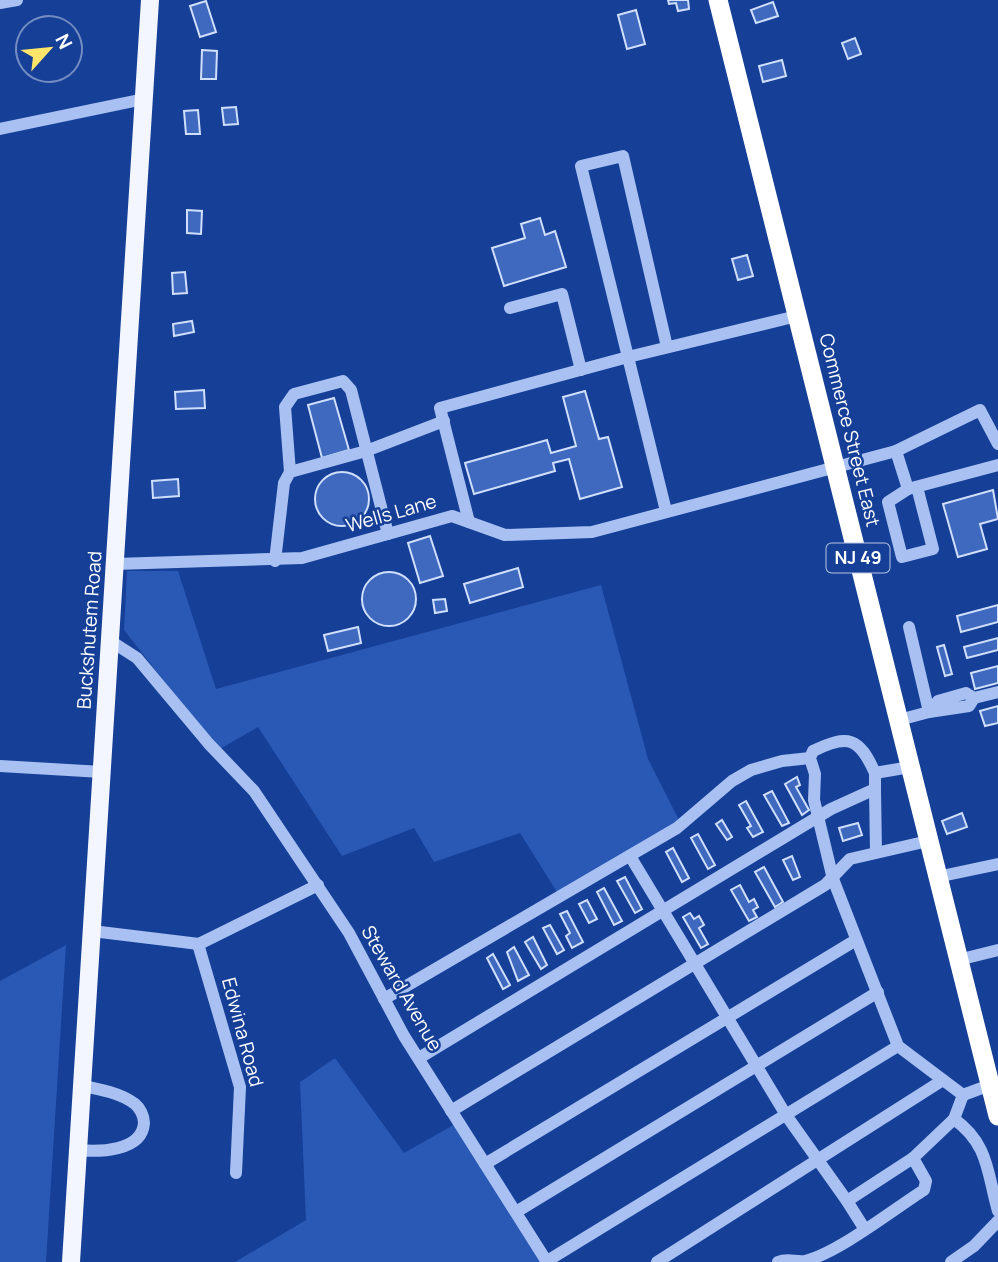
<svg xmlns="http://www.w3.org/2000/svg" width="998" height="1262" font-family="Manrope,sans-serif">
  <rect width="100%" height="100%" fill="#163f97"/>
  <!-- green -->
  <g fill="#2958b5">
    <path d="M127 571H178L216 689 601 585 648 759 681 824 560 897 520 833 434 862 414 828 342 856 258 727 218 750 124 630Z"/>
    <path d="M66 945 46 1262H0V981Z"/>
    <path d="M335 1058 404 1153 464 1119 551 1257 544 1262H235L306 1220 300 1082Z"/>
  </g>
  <!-- building -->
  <g fill="#3e69be" stroke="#cfdffc" stroke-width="2">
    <path d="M668 0H688L689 9 678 11 676 3 669 4Z"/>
    <path d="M206 1 216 32 200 37 190 6Z"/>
    <path d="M773 2 778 16 756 23 751 10Z"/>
    <path d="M636 10 645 44 627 49 618 15Z"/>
    <path d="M855 38 861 54 848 59 842 43Z"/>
    <path d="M202 50 217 51 216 79H201Z"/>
    <path d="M782 60 786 76 763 82 759 66Z"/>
    <path d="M236 107 238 124 224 125 222 108Z"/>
    <path d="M198 110 200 134H186L184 111Z"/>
    <path d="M187 210 202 211 201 234 187 233Z"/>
    <path d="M540 218 545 235 555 231 566 267 504 286 492 248 525 238 521 224Z"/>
    <path d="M747 255 753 276 738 280 732 259Z"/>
    <path d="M185 272 187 293 173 294 172 273Z"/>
    <path d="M192 321 194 332 174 336 173 324Z"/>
    <path d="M204 390 205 408 176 409 175 392Z"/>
    <path d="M585 391 599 439 608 437 622 487 580 499 569 459 553 463 555 471 474 494 465 463 547 440 551 453 576 446 563 397Z"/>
    <path d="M334 398 349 450 322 458 308 405Z"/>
    <circle cx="342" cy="499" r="27"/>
    <path d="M178 479 179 496 153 498 152 481Z"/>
    <path d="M993 490 998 519 980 524 987 549 958 557 943 504Z"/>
    <path d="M430 536 443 576 420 583 408 543Z"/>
    <path d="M518 568 523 587 470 603 464 584Z"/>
    <circle cx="389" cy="599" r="27"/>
    <path d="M445 599 447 611 435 613 433 600Z"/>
    <path d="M998 605V622L961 632 957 616Z"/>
    <path d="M358 627 361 643 328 651 324 635Z"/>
    <path d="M998 638V650L967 658 964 647Z"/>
    <path d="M944 645 952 674 945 676 937 647Z"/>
    <path d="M998 666V683L975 689 971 673Z"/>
    <path d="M998 706V723L985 726 980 711Z"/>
    <path d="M797 777 800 785 796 787 809 810 802 815 785 784Z"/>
    <path d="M772 791 789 823 782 826 764 795Z"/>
    <path d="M746 801 763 832 753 837 747 828 751 826 739 805Z"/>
    <path d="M962 813 967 827 947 834 942 821Z"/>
    <path d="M722 820 732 837 727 840 716 824Z"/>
    <path d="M858 823 862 835 843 841 839 828Z"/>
    <path d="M698 834 715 865 708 869 691 838Z"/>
    <path d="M673 848 689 878 682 882 666 852Z"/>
    <path d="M792 856 800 877 793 880 783 860Z"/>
    <path d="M764 867 783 902 775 907 755 872Z"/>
    <path d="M625 877 642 909 635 913 617 881Z"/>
    <path d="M740 885 749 902 754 899 758 907 753 910 757 917 749 921 731 890Z"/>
    <path d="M604 888 622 921 614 925 597 892Z"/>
    <path d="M587 900 597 919 589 923 579 904Z"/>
    <path d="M567 911 583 942 572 948 566 936 570 933 560 914Z"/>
    <path d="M690 913 694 919 699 916 704 925 699 928 708 944 701 948 683 917Z"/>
    <path d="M550 925 564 950 557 954 543 928Z"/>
    <path d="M533 937 547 965 541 969 525 942Z"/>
    <path d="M514 947 529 975 518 981 507 952Z"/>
    <path d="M493 954 510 985 503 989 487 958Z"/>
  </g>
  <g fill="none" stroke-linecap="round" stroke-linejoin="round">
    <!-- minor -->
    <g stroke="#a8c1f2" stroke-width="12">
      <path d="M0 3 17 0"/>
      <path d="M0 129 144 99"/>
      <path d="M510 308 562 294 581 370"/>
      <path d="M896 451 908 489"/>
      <path d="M290 472 285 407 294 394 343 381 351 390 388 534"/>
      <path d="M917 487 933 549 902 557 888 502 908 489 998 465"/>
      <path d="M666 511 628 357 797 316"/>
      <path d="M469 522 440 408 628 357 581 166 623 156 667 347"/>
      <path d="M275 561 284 483 290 472 366 451 444 421"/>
      <path d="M115 564 302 558 452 516 505 535 592 532 896 451 980 410 998 444"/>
      <path d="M109 640 137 658 209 744 254 791 349 933 404 1036 547 1262"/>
      <path d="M966 693 974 698 969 706 929 712 938 701Z"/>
      <path d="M974 698 998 692"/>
      <path d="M899 720 929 712 909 627"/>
      <path d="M0 766 102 772"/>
      <path d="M875 789 876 852"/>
      <path d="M630 856 786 1115 847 1201"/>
      <path d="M937 877 998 864"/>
      <path d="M92 931 199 944 318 885"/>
      <path d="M198 944 240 1087 236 1173"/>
      <path d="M958 960 998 950"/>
      <path d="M384 999 677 828 732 781 751 770 782 761 810 758"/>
      <path d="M419 1058 831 809 875 789V773"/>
      <path d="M963 1095 990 1085"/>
      <path d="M451 1111 825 885 850 859 928 841"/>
      <path d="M954 1119C989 1144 987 1173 998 1211"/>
      <path d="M78 1150C98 1152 142 1152 144 1123 144 1116 140 1108 135 1104 121 1093 99 1089 82 1086"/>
      <path d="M485 1164 856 940"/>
      <path d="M516 1212 878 992"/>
      <path d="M864 1228 847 1201 913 1158"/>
      <path d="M547 1261 898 1046"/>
      <path d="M657 1262 943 1080"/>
      <path d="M778 1262C787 1258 795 1262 805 1261 838 1253 894 1209 924 1190L926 1181 913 1158 954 1119 963 1095 898 1046 833 879 814 800 815 774 810 758 813 751C848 734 859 737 875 773L910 767"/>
      <path d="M951 1262 974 1246 998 1221"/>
    </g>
    <!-- major -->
    <path stroke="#f3f6ff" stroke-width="18" d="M71 1262 150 0"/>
    <!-- highway -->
    <path stroke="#fff" stroke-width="19" d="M718 0 998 1116"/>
  </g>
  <g text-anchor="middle" stroke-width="5" stroke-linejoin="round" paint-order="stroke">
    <!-- shield labels -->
    <rect fill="#163f97" stroke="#b9c5e0" stroke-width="2" x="826.5" y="543.5" width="63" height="29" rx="5"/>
    <g font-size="18" font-weight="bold" fill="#fff">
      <text x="858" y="564">NJ 49</text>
    </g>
    <!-- street labels -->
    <g font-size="19" fill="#fff" stroke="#163f97">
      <text transform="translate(850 430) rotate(76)" y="7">Commerce Street East</text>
      <text transform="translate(391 513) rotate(-16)" y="7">Wells Lane</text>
      <text transform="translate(89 630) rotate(-86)" y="7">Buckshutem Road</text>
      <text transform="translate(402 988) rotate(60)" y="7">Steward Avenue</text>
      <text transform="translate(243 1032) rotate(75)" y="7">Edwina Road</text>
    </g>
  </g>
  <!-- north arrow -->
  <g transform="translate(49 49) rotate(63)"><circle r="33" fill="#163f97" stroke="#738cc1" stroke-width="2"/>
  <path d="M0-5L12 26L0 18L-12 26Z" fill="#ffe569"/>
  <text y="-10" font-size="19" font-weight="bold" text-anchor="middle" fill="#ffffff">N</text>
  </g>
</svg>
